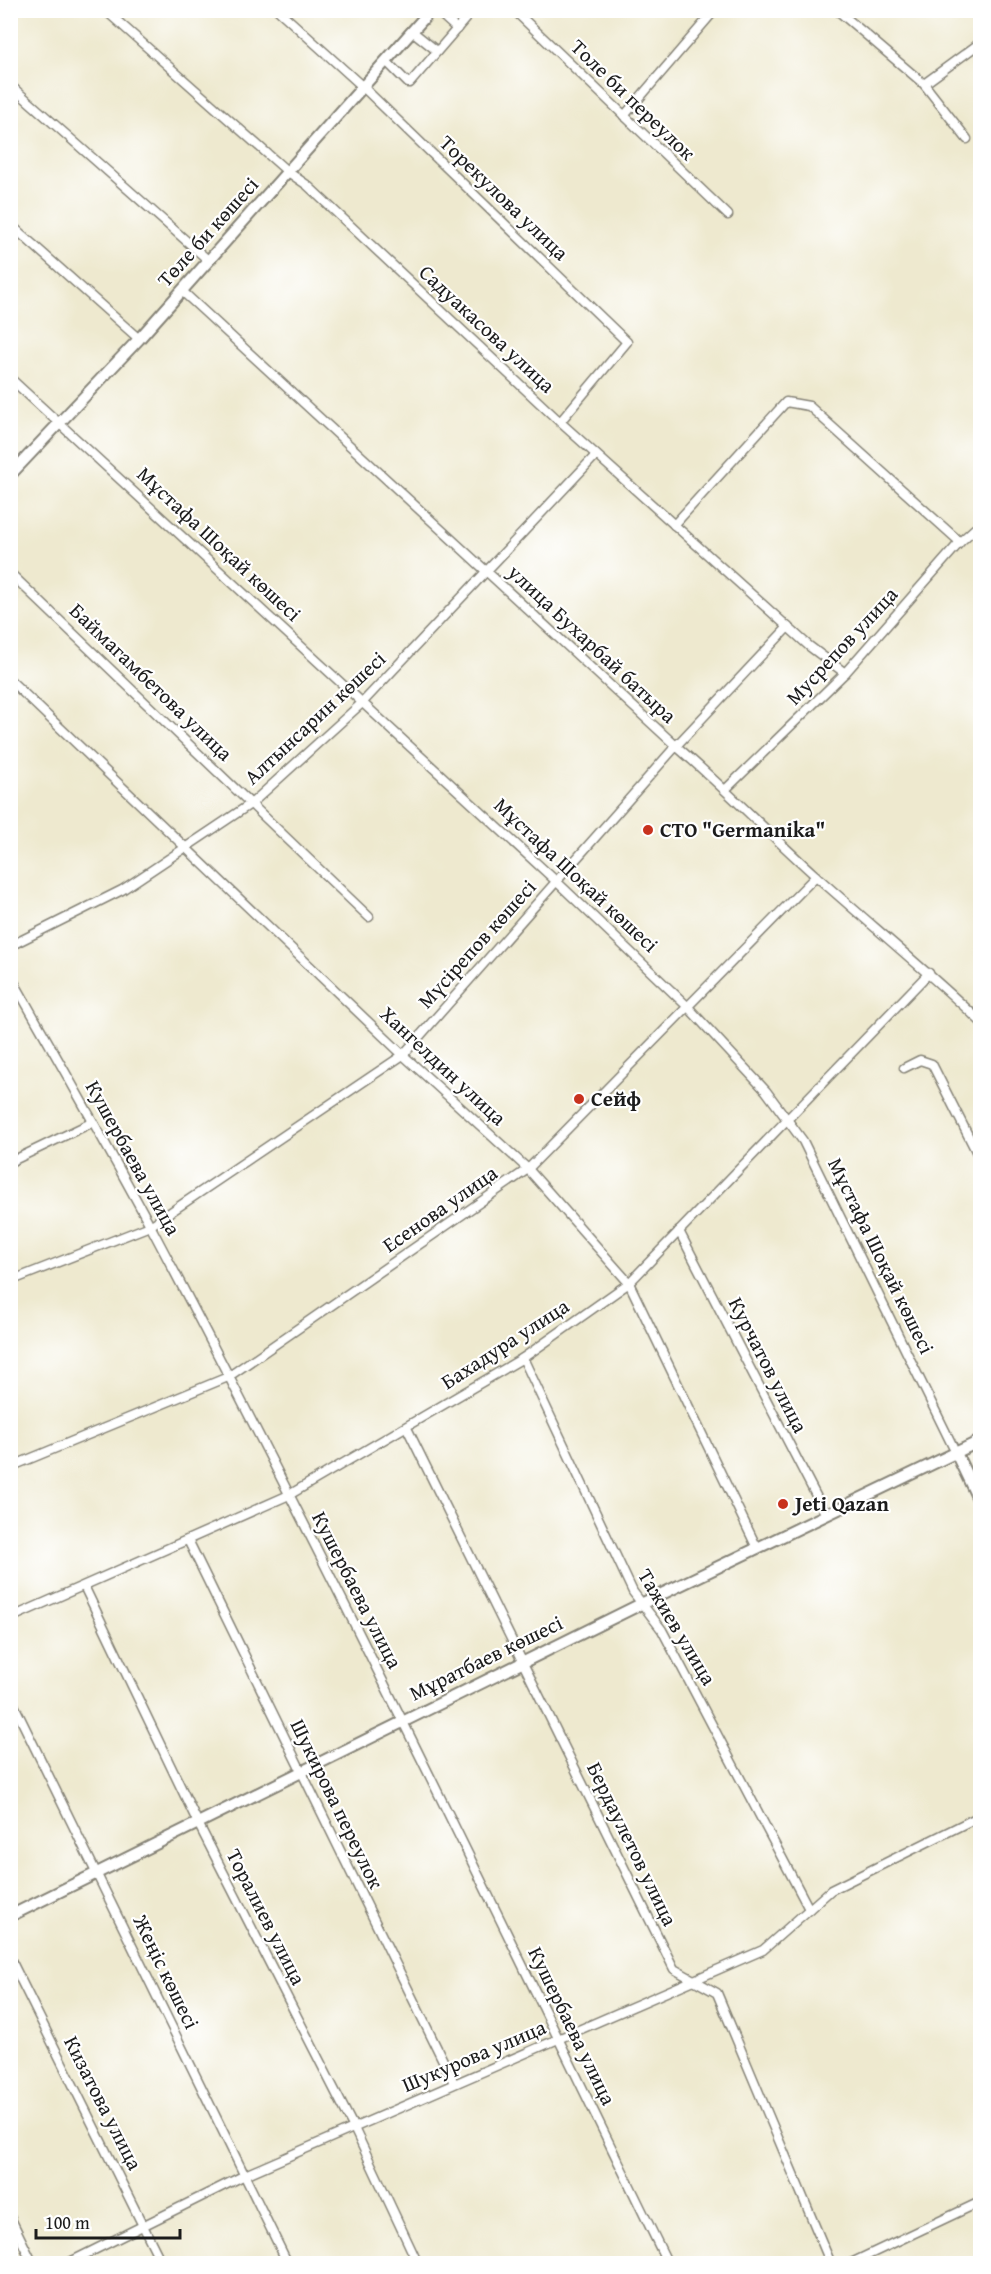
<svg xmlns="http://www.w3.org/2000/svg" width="991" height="2274" font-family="'Gentium Book Plus',serif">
  <rect width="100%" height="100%" fill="#fff"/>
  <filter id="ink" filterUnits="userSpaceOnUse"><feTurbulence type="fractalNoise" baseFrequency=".0167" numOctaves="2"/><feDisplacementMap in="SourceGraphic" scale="12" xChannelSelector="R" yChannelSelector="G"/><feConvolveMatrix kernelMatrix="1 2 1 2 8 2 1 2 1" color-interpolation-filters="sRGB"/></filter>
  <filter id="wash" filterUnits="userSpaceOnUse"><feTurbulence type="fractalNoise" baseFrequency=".008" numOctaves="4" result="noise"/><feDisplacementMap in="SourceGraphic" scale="24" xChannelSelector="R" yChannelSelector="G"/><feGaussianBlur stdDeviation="1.35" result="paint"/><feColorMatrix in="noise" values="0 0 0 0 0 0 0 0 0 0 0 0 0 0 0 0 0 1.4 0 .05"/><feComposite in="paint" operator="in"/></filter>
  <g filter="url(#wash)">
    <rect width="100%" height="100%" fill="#eee9cf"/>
  </g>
  <g filter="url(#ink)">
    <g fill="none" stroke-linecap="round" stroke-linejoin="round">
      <defs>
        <g id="minor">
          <path d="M105 10 288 172 307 185 560 422 809 646 845 673"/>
          <path d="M278 10 363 87 627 342 560 422"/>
          <path d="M436 10 457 29"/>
          <path d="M514 10 728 215"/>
          <path d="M837 10 924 84 967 139"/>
          <path d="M412 31 437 51"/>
          <path d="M386 61 408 83H410L473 10"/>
          <path d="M924 84 980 43"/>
          <path d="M10 85 208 260"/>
          <path d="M624 116 715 10"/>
          <path d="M10 224 139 339"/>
          <path d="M182 291 676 746C725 788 769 834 816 876 871 925 927 971 980 1021"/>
          <path d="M10 378 557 882 687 1006 766 1091 803 1141 956 1453"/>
          <path d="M674 525 786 402 809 406 960 542"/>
          <path d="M10 573 369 917"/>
          <path d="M10 680 403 1055 528 1169 629 1283 757 1548"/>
          <path d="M726 789 845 673 960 542 980 524"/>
          <path d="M10 946 122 890 252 803 362 703 596 455"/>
          <path d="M10 975C58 1060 106 1143 152 1229 332 1570 499 1917 668 2264"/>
          <path d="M904 1068 920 1060 932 1064 980 1159"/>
          <path d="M10 1162 93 1122"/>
          <path d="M679 1231 826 1515"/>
          <path d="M10 1281 150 1226 403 1055 676 746 788 627"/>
          <path d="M523 1358 633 1592 662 1630 809 1909"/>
          <path d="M407 1428 674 1969 717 1993 831 2264"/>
          <path d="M10 1467 228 1377 528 1169 816 876"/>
          <path d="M188 1540 454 2083"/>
          <path d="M84 1586 198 1823 354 2128 418 2264"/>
          <path d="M10 1618 289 1495 523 1358 629 1283 929 973"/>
          <path d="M10 1697 288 2264"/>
          <path d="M10 1958 162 2264"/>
          <path d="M10 2217 33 2264"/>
          <path d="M66 2264 245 2175 763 1950 831 1890 980 1816"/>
          <path d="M849 2264 980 2202"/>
        </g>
        <g id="tertiary">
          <path d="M10 475 139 339 431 10"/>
          <path d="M956 1453 980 1503"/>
          <path d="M10 1916 641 1604 980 1441"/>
        </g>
      </defs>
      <!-- minor casing -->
      <use href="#minor" stroke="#858276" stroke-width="11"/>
      <!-- tertiary casing -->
      <use href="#tertiary" stroke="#858276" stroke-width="14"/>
      <!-- minor -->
      <use href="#minor" stroke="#fff" stroke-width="8"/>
      <!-- tertiary -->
      <use href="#tertiary" stroke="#fff" stroke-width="10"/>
    </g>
  </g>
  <!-- markers -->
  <g fill="#c8321e" stroke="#fff" stroke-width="2">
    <circle cx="648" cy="830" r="6"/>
    <circle cx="579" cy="1099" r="6"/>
    <circle cx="783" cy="1504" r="6"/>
  </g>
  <g text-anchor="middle" stroke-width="4.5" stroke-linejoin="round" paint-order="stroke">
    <!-- street labels -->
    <g font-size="21" fill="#1c1c1c" stroke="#fff">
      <text transform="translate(633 100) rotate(44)" y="7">Толе би переулок</text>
      <text transform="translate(504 198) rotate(44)" y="7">Торекулова улица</text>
      <text transform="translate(208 232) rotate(-48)" y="7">Төле би көшесі</text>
      <text transform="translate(487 329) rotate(43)" y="7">Садуакасова улица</text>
      <text transform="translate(219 544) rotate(43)" y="7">Мұстафа Шоқай көшесі</text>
      <text transform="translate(592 644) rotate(43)" y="7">улица Бухарбай батыра</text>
      <text transform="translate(842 646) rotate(-47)" y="7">Мусрепов улица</text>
      <text transform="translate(151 682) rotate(44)" y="7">Баймагамбетова улица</text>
      <text transform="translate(315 718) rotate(-43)" y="7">Алтынсарин көшесі</text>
      <text transform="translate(576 875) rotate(43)" y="7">Мұстафа Шоқай көшесі</text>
      <text transform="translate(477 944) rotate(-48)" y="7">Мүсірепов көшесі</text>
      <text transform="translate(443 1066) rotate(43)" y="7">Хангелдин улица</text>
      <text transform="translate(133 1158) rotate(61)" y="7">Кушербаева улица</text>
      <text transform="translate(440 1209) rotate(-35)" y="7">Есенова улица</text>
      <text transform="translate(881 1256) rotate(64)" y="7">Мұстафа Шоқай көшесі</text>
      <text transform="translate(505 1344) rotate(-33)" y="7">Бахадура улица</text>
      <text transform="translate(768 1365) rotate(63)" y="7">Курчатов улица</text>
      <text transform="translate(357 1590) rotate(63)" y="7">Кушербаева улица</text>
      <text transform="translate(677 1627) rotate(59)" y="7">Тажиев улица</text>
      <text transform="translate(486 1658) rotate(-26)" y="7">Мұратбаев көшесі</text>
      <text transform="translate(337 1804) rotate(64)" y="7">Шукирова переулок</text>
      <text transform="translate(632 1844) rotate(64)" y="7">Бердаулетов улица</text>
      <text transform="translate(266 1917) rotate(63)" y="7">Торалиев улица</text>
      <text transform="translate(166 1972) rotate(64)" y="7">Жеңіс көшесі</text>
      <text transform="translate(572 2026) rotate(64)" y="7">Кушербаева улица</text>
      <text transform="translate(474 2056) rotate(-23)" y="7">Шукурова улица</text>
      <text transform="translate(103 2103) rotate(63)" y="7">Кизатова улица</text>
    </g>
    <!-- poi labels -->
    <g font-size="21" font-weight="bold" fill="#1c1c1c" stroke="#fff" text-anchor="start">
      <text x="660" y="837">СТО "Germanika"</text>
      <text x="591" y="1106">Сейф</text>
      <text x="795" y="1511">Jeti Qazan</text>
    </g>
  </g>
  <!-- margin -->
  <rect width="991" height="2274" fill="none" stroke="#fff" stroke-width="36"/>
  <!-- scale -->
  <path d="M36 2229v9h144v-9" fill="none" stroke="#1c1c1c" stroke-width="3"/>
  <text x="45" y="2229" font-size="18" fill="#1c1c1c" stroke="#ffffff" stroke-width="4.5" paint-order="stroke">100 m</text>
</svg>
